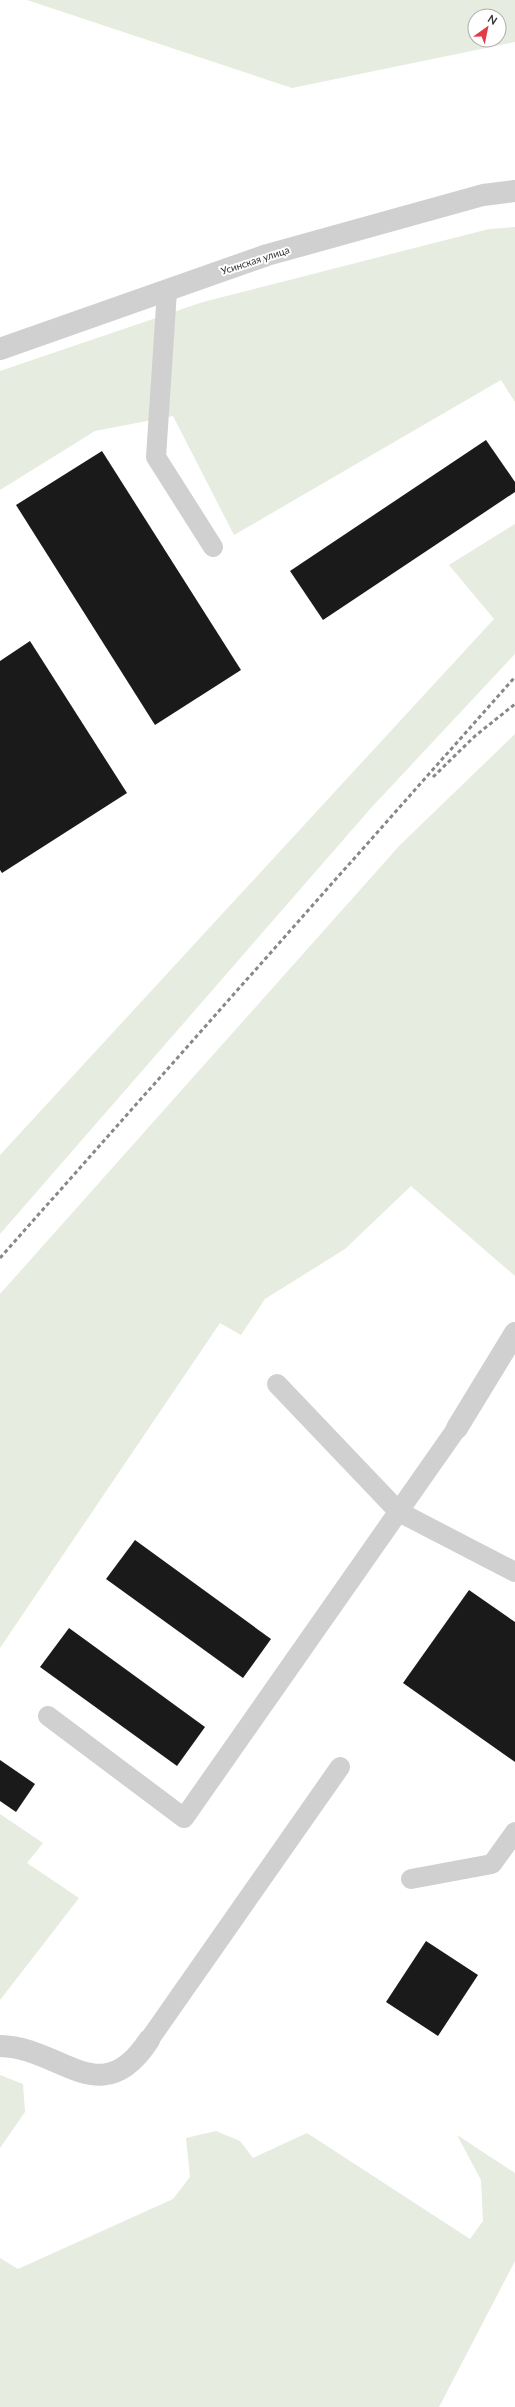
<svg xmlns="http://www.w3.org/2000/svg" width="515" height="2407" font-family="Lato,sans-serif">
  <rect width="100%" height="100%" fill="#fff"/>
  <!-- green -->
  <g fill="#e6ecdf" fill-rule="evenodd">
    <path d="M27 0H515V42L292 88ZM475 16H499V40H475Z"/>
    <path d="M515 227V402L501 380 234 535 173 416 95 431 0 490V371L203 302 489 229Z"/>
    <path d="M515 524V654L371 808 0 1234V1155L494 619 449 565Z"/>
    <path d="M515 734V1276L411 1186 345 1249 265 1299 241 1335 220 1323 0 1648V1294L400 845Z"/>
    <path d="M0 1814 43 1843 27 1863 79 1898 0 2000Z"/>
    <path d="M0 2075 23 2084 25 2112 0 2148Z"/>
    <path d="M216 2131 240 2141 253 2158 307 2133 470 2239 483 2221 481 2180 457 2135 515 2173V2261L439 2407H0V2258L18 2269 173 2199 190 2177 186 2138Z"/>
  </g>
  <!-- building -->
  <g fill="#1a1a1a">
    <path d="M486 440 515 482V492L323 620 290 571Z"/>
    <path d="M102 451 241 670 155 725 16 505Z"/>
    <path d="M30 641 127 793 2 873 0 870V661Z"/>
    <path d="M135 1540 271 1639 243 1678 106 1579Z"/>
    <path d="M469 1590 515 1622V1762L403 1683Z"/>
    <path d="M69 1628 205 1727 177 1766 40 1667Z"/>
    <path d="M0 1760 35 1784 16 1812 0 1801Z"/>
    <path d="M426 1941 478 1975 438 2036 386 2002Z"/>
  </g>
  <g fill="none" stroke-linecap="round" stroke-linejoin="round">
    <!-- lane -->
    <g stroke="#d0d0d0" stroke-width="20">
      <path d="M167 291 156 457 213 547"/>
      <path d="M277 1384 399 1512 515 1572"/>
      <path d="M48 1716 184 1818 457 1428"/>
      <path d="M411 1879 492 1864 515 1832"/>
      <path d="M149 2040 340 1767"/>
    </g>
    <!-- street -->
    <g stroke="#d0d0d0" stroke-width="22">
      <path d="M0 349 267 255 483 195 515 191"/>
      <path d="M457 1428 515 1333"/>
      <path d="M0 2046C61 2047 101 2114 149 2040"/>
    </g>
    <!-- rail -->
    <g stroke="#888" stroke-width="3" stroke-dasharray="4 3" stroke-linecap="butt">
      <path d="M433 777 475 736 515 704"/>
      <path d="M0 1258 515 677"/>
    </g>
  </g>
  <g text-anchor="middle" stroke-width="4" stroke-linejoin="round" paint-order="stroke">
    <!-- street labels -->
    <g font-size="10" fill="#333" stroke="#fff">
      <text transform="translate(255 260) rotate(-18)" y="4">Усинская улица</text>
    </g>
  </g>
  <!-- north arrow -->
  <g transform="translate(487 28) rotate(33)"><circle r="19" fill="#ffffff" stroke="#adadad"/>
  <path d="M0-3L7 15L0 10L-7 15Z" fill="#e63946"/>
  <text y="-6" font-size="11" font-weight="bold" text-anchor="middle" fill="#333333">N</text>
  </g>
</svg>
